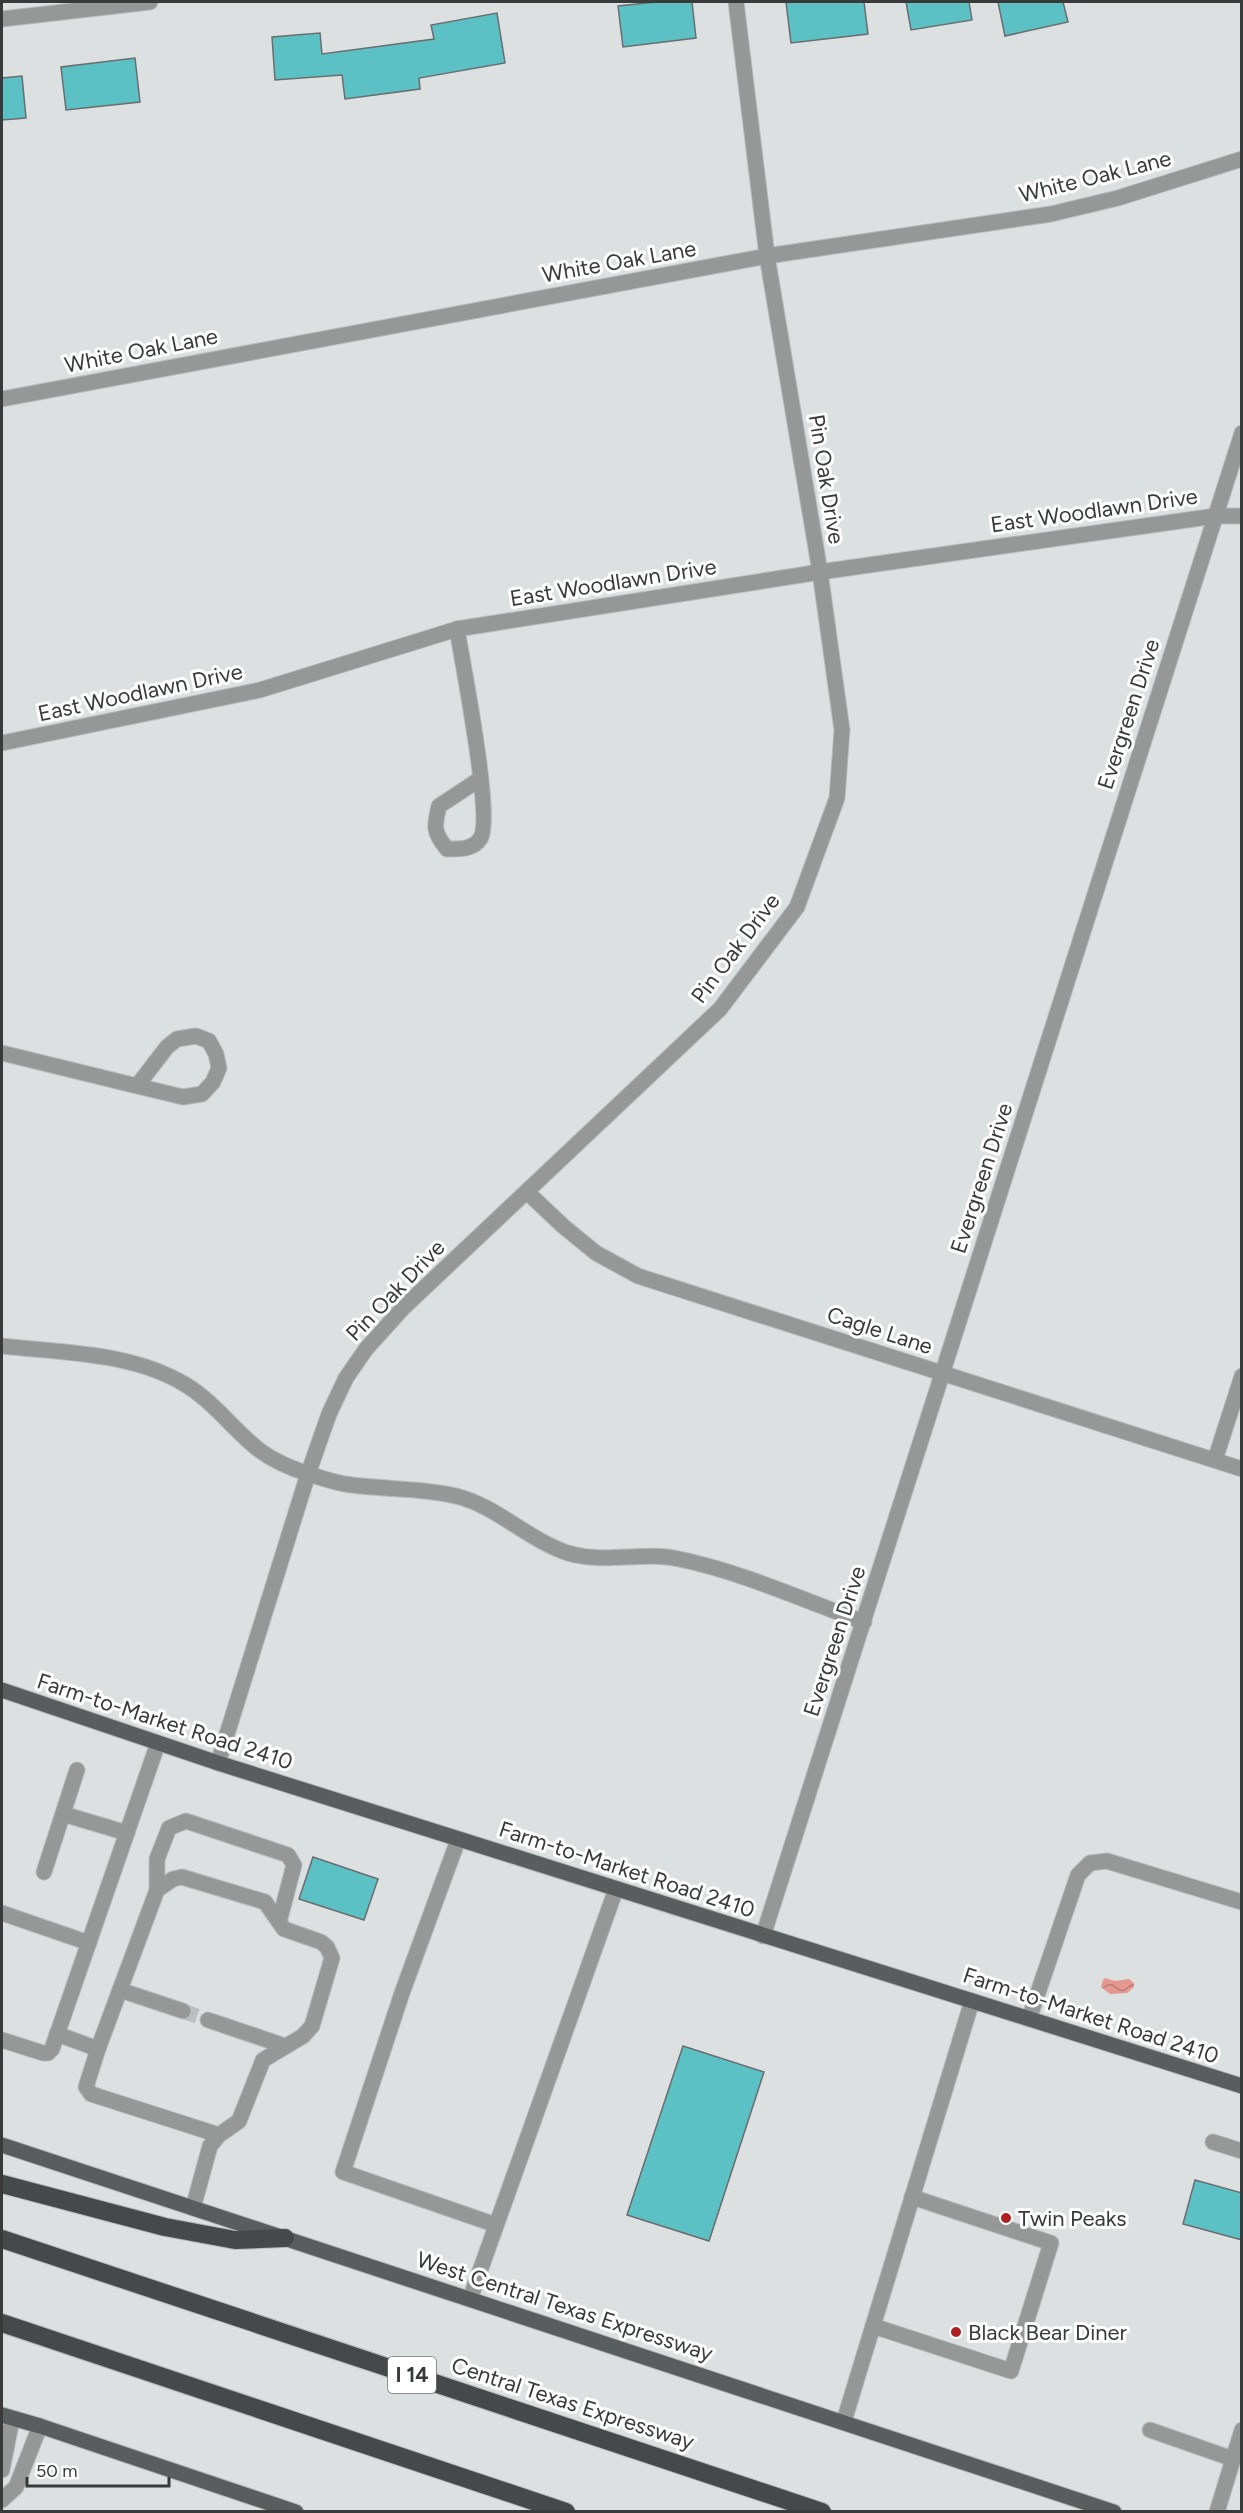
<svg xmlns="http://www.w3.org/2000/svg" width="1243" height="2513" font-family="Figtree,sans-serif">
  <defs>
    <pattern id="water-waves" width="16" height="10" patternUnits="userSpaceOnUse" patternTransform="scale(1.5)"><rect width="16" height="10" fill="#e4988f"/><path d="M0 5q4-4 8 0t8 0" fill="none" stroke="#ba7d76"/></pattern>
  </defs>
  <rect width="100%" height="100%" fill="#dde0e0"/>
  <!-- water -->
  <path fill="url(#water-waves)" d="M1105 1978 1115 1981 1129 1979 1134 1983V1987L1127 1993 1110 1994 1101 1987 1103 1980Z"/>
  <!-- building -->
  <g fill="#5cc1c5" stroke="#6a6d6e" stroke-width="1.5">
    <path d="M656 2H692L696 38 623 47 618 6Z"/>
    <path d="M786 2H864L868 34 791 43Z"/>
    <path d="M906 2H969L972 20 911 30Z"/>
    <path d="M998 2H1063L1068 22 1005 36Z"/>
    <path d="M497 13 505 63 419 78 420 89 345 99 342 75 275 80 272 37 320 33 322 54 434 39 431 25Z"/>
    <path d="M135 58 140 102 66 110 61 67Z"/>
    <path d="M22 76 26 118 2 120V78Z"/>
    <path d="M313 1857 378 1879 364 1920 299 1899Z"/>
    <path d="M683 2046 764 2072 709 2241 627 2215Z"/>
    <path d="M1195 2180 1242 2193V2240L1183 2224Z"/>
  </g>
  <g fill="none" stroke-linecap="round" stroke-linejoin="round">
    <!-- minor-tunnel -->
    <path stroke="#bcbfbf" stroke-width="15" stroke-dasharray="15 8" stroke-linecap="butt" d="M183 2011 208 2020"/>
    <defs>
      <g id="minor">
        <path d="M2 19 150 2"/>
        <path d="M2 399 767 256 1051 214 1118 198 1242 159"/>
        <path d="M457 629C462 661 494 820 480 839 472 850 459 849 447 849 433 832 434 827 439 806L480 779"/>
        <path d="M2 743 260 690 457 629 820 572 1215 516H1242"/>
        <path d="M2 1053 137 1086 183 1097 202 1094 213 1082 219 1068 216 1054 209 1041 196 1036 177 1039 167 1047 137 1086"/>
        <path d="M527 1192 563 1226 596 1253 638 1276 1242 1469"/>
        <path d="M2 1346C63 1353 132 1352 186 1385 212 1401 230 1425 252 1444 267 1458 290 1468 309 1474 321 1478 333 1482 345 1484 382 1490 419 1487 456 1496 497 1506 528 1540 568 1553 603 1564 643 1551 679 1559 742 1572 803 1600 864 1622"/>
        <path d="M1215 1460 1242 1376"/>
        <path d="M218 1763 308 1474 329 1414 346 1378 366 1349 403 1308 720 1009 797 907 837 798 842 730 820 572 767 256 736 2"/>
        <path d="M63 1814 127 1833"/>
        <path d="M458 1840 402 1993 343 2172 496 2225"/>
        <path d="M44 1872 77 1770"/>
        <path d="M157 1890V1859L169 1828 186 1821 288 1855 294 1865 279 1922"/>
        <path d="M2 1913 89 1943"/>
        <path d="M763 1936 1242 433"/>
        <path d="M120 1990 183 2011"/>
        <path d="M1029 2019 1078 1875 1090 1863 1107 1861 1242 1902"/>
        <path d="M208 2020 285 2046"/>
        <path d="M57 2034 98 2049"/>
        <path d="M2 2040 43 2053H48L52 2049 158 1743"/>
        <path d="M1213 2142 1242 2151"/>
        <path d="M193 2208 210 2146 219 2135 239 2121 263 2060 303 2036 312 2026 332 1958 327 1947 321 1942 284 1929 265 1902 182 1877 173 1879 157 1890 98 2049 86 2087 91 2094 219 2135"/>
        <path d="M470 2299 616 1889"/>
        <path d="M873 2326 1011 2371 1051 2243 912 2197"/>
        <path d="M844 2421 972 2001"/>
        <path d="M1150 2430 1233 2459"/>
        <path d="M2 2470 12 2419"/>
        <path d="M2 2500 16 2487 40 2426"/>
        <path d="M1217 2512 1242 2430"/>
      </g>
      <g id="major">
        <path d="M2 1690 218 1763 1242 2086"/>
        <path d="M2 2145 1114 2512"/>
        <path d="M2 2415 40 2426 296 2512"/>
      </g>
      <g id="highway">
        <path d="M2 2184 165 2227 235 2240 285 2238"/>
        <path d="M2 2239 822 2512"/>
        <path d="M2 2323 566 2512"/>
      </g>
    </defs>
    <!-- minor casing -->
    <use href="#minor" stroke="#b9bcbc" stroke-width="17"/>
    <!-- major casing -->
    <use href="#major" stroke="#b9bcbc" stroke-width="17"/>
    <!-- highway casing -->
    <use href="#highway" stroke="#b9bcbc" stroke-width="20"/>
    <!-- minor -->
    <use href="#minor" stroke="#969898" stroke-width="15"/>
    <!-- major -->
    <use href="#major" stroke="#5a5d5d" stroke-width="15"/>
    <!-- highway -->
    <use href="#highway" stroke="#454949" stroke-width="18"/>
  </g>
  <!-- markers -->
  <g fill="#b01f21" stroke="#fff" stroke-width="2">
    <circle cx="1006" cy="2218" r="6"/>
    <circle cx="956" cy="2332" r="6"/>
  </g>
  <g text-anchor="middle" stroke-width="6" stroke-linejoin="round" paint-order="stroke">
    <!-- shield labels -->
    <rect fill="#fff" stroke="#747676" stroke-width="1.5" x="388" y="2357" width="48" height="36" rx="4.5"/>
    <g font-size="21" font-weight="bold" fill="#393b3b">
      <text x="412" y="2382">I 14</text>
    </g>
    <!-- street labels -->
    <g font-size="22" fill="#393b3b" stroke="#fff">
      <text transform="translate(1095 176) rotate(-14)" y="8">White Oak Lane</text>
      <text transform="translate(619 261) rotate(-10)" y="8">White Oak Lane</text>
      <text transform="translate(141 350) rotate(-11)" y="8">White Oak Lane</text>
      <text transform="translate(827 479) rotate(81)" y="8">Pin Oak Drive</text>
      <text transform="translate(1094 510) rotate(-8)" y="8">East Woodlawn Drive</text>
      <text transform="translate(613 582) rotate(-9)" y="8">East Woodlawn Drive</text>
      <text transform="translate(140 692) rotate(-12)" y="8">East Woodlawn Drive</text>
      <text transform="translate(1128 714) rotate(-72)" y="8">Evergreen Drive</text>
      <text transform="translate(735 948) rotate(-53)" y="8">Pin Oak Drive</text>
      <text transform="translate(981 1178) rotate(-72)" y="8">Evergreen Drive</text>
      <text transform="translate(395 1290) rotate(-46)" y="8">Pin Oak Drive</text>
      <text transform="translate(880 1330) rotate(18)" y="8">Cagle Lane</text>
      <text transform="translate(834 1641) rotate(-72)" y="8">Evergreen Drive</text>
      <text transform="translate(165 1721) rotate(18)" y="8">Farm-to-Market Road 2410</text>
      <text transform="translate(627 1869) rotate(18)" y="8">Farm-to-Market Road 2410</text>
      <text transform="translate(1091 2015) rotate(18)" y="8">Farm-to-Market Road 2410</text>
      <text transform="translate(565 2306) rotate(18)" y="8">West Central Texas Expressway</text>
      <text transform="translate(573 2403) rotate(18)" y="8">Central Texas Expressway</text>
    </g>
    <!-- poi labels -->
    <g font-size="22" fill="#393b3b" stroke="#fff" text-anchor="start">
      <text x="1018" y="2226">Twin Peaks</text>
      <text x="968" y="2340">Black Bear Diner</text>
    </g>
  </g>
  <!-- border -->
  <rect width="1243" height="2513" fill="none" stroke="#393b3b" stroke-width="6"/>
  <!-- scale -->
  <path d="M27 2477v9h142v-9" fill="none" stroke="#393b3b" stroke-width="3"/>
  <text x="36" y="2477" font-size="18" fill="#393b3b" stroke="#ffffff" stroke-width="4.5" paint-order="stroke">50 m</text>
</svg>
